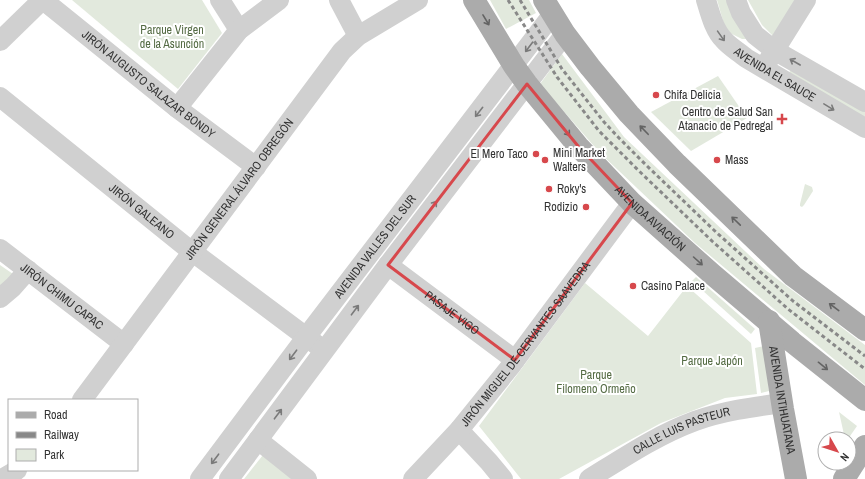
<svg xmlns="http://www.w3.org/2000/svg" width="865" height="479" font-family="'Archivo Narrow',sans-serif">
  <rect width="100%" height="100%" fill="#fff"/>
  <!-- green -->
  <g fill="#e2e9dd">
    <path d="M72 0H202L222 33 178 89Z"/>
    <path d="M490 0H529L536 13 506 29Z"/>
    <path d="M717 0H728L748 39H742L726 31Z"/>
    <path d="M748 0H801L773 36 762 25Z"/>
    <path d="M562 54 624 137 764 269 865 345V385L695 243 600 153 540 84Z"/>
    <path d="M792 67 865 109V119L789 73Z"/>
    <path d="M718 76 747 118 691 151 651 112Z"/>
    <path d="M805 184 812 187 813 191 804 205 802 207 800 206V204Z"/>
    <path d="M0 265 13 274 0 287Z"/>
    <path d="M696 277 755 329 751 334 692 281Z"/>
    <path d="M585 283 648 336 687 286 751 343 757 394 725 398 661 423 559 479H521L479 426Z"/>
    <path d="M764 346 769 391 761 393 755 348Z"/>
    <path d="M839 412 857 426 848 439H845Z"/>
    <path d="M263 455 293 479H244Z"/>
  </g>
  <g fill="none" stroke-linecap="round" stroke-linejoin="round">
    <!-- minor -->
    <g stroke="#d0d0d0" stroke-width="20">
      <path id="s1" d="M43 0 177 108 256 167"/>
      <path d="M220 0 239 30"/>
      <path d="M339 0 358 36"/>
      <path id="s2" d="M706 0C710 13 714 30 724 40 730 47 739 52 746 58L865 128"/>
      <path d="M736 0 741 13 755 35 774 50 865 102"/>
      <path d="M0 41 42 0"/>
      <path d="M768 61 806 0"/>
      <path id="s3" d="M0 97 186 247 317 345"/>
      <path d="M177 108 239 30 279 0"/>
      <path id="s4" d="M0 249 124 344"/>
      <path id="s5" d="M388 265 515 360"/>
      <path d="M0 298 13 287 28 270"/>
      <path id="s6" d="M82 400 342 51 358 36 418 0"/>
      <path d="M459 430 489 462 503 479"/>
      <path d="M258 440 307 479"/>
      <path d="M2 479 17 470"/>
      <path id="s7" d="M200 479 313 328 552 15"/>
      <path d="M229 479 388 265 565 34"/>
      <path id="s8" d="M413 479 459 430 510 367 632 203"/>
      <path id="s9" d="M589 479C623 458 657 435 695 421 723 411 753 407 782 403"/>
    </g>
    <!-- major -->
    <g stroke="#ababab" stroke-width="22">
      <path id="s10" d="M474 0 514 66 527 84 578 146 632 203 712 274 792 342 865 400"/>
      <path d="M544 0 565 34 590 67 629 114 677 164 793 276 865 330"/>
      <path id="s11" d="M769 321 783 409 796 479"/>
      <path d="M844 479 865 446"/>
    </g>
    <!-- rail -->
    <g stroke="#888" stroke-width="3" stroke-dasharray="4 3" stroke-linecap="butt">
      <path d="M508 0 557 77 599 131 639 171 712 241 788 309 865 369"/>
      <path d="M520 0 562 69 604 122 619 138 646 165 717 233 793 301 865 356"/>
    </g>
  </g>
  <!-- one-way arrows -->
  <defs><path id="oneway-shaft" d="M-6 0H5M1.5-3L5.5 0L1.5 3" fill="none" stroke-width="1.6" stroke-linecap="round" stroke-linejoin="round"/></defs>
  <g stroke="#636363">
    <use href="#oneway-shaft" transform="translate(486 20) rotate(59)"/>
    <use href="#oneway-shaft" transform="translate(644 130) rotate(-134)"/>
    <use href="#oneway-shaft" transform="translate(566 131) rotate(51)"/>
    <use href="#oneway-shaft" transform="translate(736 221) rotate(-136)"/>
    <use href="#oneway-shaft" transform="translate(698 261) rotate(42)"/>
    <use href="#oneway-shaft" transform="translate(834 307) rotate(-143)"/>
    <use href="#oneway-shaft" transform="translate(823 366) rotate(39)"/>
  </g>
  <g stroke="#7a7a7a">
    <use href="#oneway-shaft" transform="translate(721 36) rotate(55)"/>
    <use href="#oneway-shaft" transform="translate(529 47) rotate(127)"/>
    <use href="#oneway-shaft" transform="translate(795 62) rotate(-150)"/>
    <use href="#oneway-shaft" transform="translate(829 107) rotate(31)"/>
    <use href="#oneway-shaft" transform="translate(479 112) rotate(128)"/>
    <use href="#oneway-shaft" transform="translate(433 206) rotate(-53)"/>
    <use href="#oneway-shaft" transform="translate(355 310) rotate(-53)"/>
    <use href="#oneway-shaft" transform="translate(293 355) rotate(127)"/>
    <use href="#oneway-shaft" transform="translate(278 414) rotate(-53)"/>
    <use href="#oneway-shaft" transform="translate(215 459) rotate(127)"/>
  </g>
  <!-- marked area -->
  <path fill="none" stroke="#d7484c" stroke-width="3" stroke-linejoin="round" d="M527 84 578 146 632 203 515 360 388 265Z"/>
  <!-- markers -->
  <g fill="#d7484c" stroke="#fff" stroke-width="1.5">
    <circle cx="656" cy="95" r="4"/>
    <path d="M780 113h4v4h4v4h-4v4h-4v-4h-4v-4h4z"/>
    <circle cx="536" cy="154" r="4"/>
    <circle cx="545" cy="160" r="4"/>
    <circle cx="717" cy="160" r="4"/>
    <circle cx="549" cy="189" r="4"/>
    <circle cx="586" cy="207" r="4"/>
    <circle cx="633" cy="286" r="4"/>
  </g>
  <g text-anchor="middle" stroke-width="4" stroke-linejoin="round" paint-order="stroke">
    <!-- park labels -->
    <g font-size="12" fill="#546b43" stroke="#fff">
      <text x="172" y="34">Parque Virgen<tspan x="172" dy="14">de la Asunción</tspan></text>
      <text x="712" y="365">Parque Japón</text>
      <text x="596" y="379">Parque<tspan x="596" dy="14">Filomeno Ormeño</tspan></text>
    </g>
    <!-- street labels -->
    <g font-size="12" fill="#333" stroke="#fff">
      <text dy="4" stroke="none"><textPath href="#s2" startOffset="106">AVENIDA EL SAUCE</textPath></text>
      <text dy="4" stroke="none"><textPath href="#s1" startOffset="135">JIRÓN AUGUSTO SALAZAR BONDY</textPath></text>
      <text dy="4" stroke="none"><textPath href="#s6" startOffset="263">JIRÓN GENERAL ÁLVARO OBREGÓN</textPath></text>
      <text dy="4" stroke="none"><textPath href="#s3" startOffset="182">JIRÓN GALEANO</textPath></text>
      <text dy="4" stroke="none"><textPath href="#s10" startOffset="282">AVENIDA AVIACIÓN</textPath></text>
      <text dy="4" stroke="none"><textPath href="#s7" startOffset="291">AVENIDA VALLES DEL SUR</textPath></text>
      <text dy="4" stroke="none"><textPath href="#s4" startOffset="78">JIRÓN CHIMU CAPAC</textPath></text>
      <text dy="4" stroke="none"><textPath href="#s5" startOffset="80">PASAJE VIGO</textPath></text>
      <text dy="4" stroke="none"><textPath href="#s8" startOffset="176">JIRÓN MIGUEL DE CERVANTES SAAVEDRA</textPath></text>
      <text dy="4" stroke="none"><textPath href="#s11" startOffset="80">AVENIDA INTIHUATANA</textPath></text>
      <text dy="4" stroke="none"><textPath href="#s9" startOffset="105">CALLE LUIS PASTEUR</textPath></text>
    </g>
    <!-- poi labels -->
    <g font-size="12" fill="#333" stroke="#fff" text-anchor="start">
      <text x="664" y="99">Chifa Delicia</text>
      <text x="773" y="116" text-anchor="end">Centro de Salud San<tspan x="773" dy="14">Atanacio de Pedregal</tspan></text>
      <text x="553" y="157">Mini Market<tspan x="553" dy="14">Walters</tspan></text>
      <text x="528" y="158" text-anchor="end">El Mero Taco</text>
      <text x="725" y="164">Mass</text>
      <text x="557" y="193">Roky's</text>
      <text x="578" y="211" text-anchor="end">Rodizio</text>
      <text x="641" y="290">Casino Palace</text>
    </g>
  </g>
  <!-- legend -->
  <rect x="8" y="399" width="130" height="72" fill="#ffffff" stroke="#adadad"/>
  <rect x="16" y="412" width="20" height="6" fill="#ababab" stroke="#adadad"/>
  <text x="44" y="419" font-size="12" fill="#333333">Road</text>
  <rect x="16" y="432" width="20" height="6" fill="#888888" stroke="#adadad"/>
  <text x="44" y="439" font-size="12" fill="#333333">Railway</text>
  <rect x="16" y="449" width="20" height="12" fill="#e2e9dd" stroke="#adadad"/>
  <text x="44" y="459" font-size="12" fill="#333333">Park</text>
  <!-- north arrow -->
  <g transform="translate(837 451) rotate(129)"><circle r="19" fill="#ffffff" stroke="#adadad"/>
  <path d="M0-3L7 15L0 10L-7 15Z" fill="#d7484c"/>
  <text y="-6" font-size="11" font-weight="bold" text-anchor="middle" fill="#333333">N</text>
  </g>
</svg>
